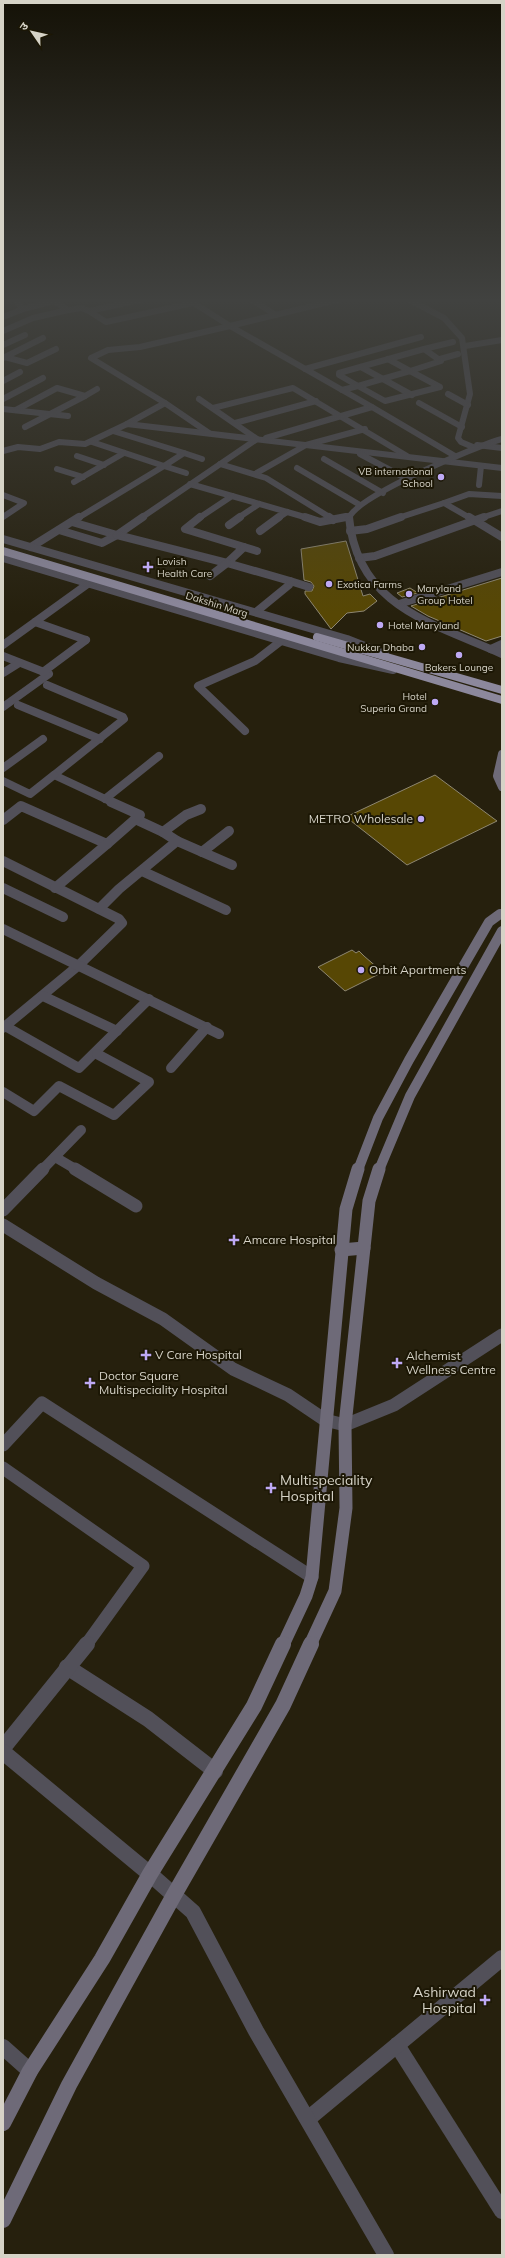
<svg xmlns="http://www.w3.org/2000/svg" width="505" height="2258" font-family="Mulish,'Noto Sans Devanagari',sans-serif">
  <rect width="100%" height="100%" fill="#26200d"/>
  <!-- building -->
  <g fill="#574704" stroke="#8e8771">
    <path d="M346 541 363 596 370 594 377 601 364 611 347 613 331 629 305 594V591H312L314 586 311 582 304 580 301 549Z"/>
    <path d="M502 578V636L486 641 428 616 411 606Z"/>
    <path d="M410 588 418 593 402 597 397 593Z"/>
    <path d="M435 775 497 821 407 865 346 817Z"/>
    <path d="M352 950 356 953 359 951 364 956 379 969 375 971 379 974 345 991 318 967Z"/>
  </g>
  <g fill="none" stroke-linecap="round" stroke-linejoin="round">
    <!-- minor-far4 -->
    <g stroke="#525059" stroke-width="6">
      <path d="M18 298 14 299 23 309 54 301"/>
      <path d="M69 298 54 301 68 310 82 308 89 311 148 298"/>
      <path d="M249 298 276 315"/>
      <path d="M406 298 444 318 462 338 470 394 458 438 461 442 473 447"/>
      <path d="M89 311 106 322 193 303"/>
      <path d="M3 317 23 309"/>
      <path d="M3 331 33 318 68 310"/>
      <path d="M3 345 25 335"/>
      <path d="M465 346 502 340"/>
      <path d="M424 349 453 342"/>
      <path d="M5 357 27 363 56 349"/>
      <path d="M3 358 43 338"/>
      <path d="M388 359 410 371"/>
      <path d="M440 359 458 354"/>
      <path d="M361 367 412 395"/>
      <path d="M305 369 421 337"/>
      <path d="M3 381 20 372"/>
      <path d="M358 386 385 401 440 387 410 371"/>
      <path d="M358 386 339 375V373L424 349 441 361 410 371"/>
      <path d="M358 386 410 371"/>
      <path d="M342 390 358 386"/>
      <path d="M448 394 468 405"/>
      <path d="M85 396 97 389"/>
      <path d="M3 399 43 378"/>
      <path d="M165 403 209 433"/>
      <path d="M419 403 462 427"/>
      <path d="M372 407 455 456"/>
      <path d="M213 408 293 388 407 456"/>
      <path d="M3 409 68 416"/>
      <path d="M16 410 57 388 85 396 25 427"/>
      <path d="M235 423 316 401"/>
      <path d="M127 424 165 403 91 358 108 350 140 347 230 326 186 298"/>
      <path d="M266 438 372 407 230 326 345 298"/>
      <path d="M92 442 164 466 184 453 113 431"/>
      <path d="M477 445 502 448"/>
      <path d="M3 451 18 447 40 449 59 442 85 444 127 424 502 468"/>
      <path d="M184 453 202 459"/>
      <path d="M360 454 409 480"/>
      <path d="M77 456 104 465"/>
      <path d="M324 459 383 493"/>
      <path d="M220 464 266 478 331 518"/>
      <path d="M297 468 360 505"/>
      <path d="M57 469 83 477"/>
      <path d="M255 474 306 445 365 429"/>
      <path d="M74 482 124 453"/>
      <path d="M190 484 232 496"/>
      <path d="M479 485 481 466"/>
      <path d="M3 495 24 503 3 517"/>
      <path d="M444 503 469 494 502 496"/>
      <path d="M78 518 164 466 186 473"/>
      <path d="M141 518 257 439 199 399"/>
      <path d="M199 518 232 496 308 518"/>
      <path d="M238 518 259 504"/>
      <path d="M278 518 287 512"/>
      <path d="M340 518 349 517"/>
      <path d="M398 518 444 503 470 518"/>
      <path d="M481 518 502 511"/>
    </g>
    <!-- minor-far3 -->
    <g stroke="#525059" stroke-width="8">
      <path d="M200 517 185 529 244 547 227 563 290 581 289 585 256 612"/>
      <path d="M305 517 320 522 346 517"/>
      <path d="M329 517 333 520"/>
      <path d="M469 517 502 537"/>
      <path d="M229 525 240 517"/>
      <path d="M59 530 102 543 117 535 72 522"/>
      <path d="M260 531 279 517"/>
      <path d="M350 531 367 529 401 517"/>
      <path d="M117 535 143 517"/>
      <path d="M117 535 227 563"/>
      <path d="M31 547 79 517"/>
      <path d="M244 547 257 551"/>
      <path d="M359 558 375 556 484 517"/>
      <path d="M210 576 227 563"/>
      <path d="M290 581 309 587"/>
      <path d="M399 604 502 572"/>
      <path d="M35 622 86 640"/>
      <path d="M3 645 89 583"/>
      <path d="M491 649 502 644"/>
      <path d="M3 656 49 674 3 707"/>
      <path d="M43 672 86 640"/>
      <path d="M3 673 19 663"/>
      <path d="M47 685 123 717 124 719 54 775 114 803"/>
      <path d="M18 705 100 739"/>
      <path d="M245 731 198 686 255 661 281 641"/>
      <path d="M3 768 43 739"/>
      <path d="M3 781 30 794 54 775"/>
      <path d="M105 799 159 756"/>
    </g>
    <!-- minor-far2 -->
    <g stroke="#525059" stroke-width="10">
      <path d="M135 819 163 832"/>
      <path d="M3 820 21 806 107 844 140 815 111 802"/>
      <path d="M177 841 163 832 186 815 201 809"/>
      <path d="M202 852 229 831"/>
      <path d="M3 861 119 919 122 923 79 965 3 1028"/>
      <path d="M142 871 226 910"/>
      <path d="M3 888 63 917"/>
      <path d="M55 888 107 844"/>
      <path d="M99 909 119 889 177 841 232 865"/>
      <path d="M3 929 219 1034"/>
      <path d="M43 996 117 1031"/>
      <path d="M5 1026 79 1068 149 999"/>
      <path d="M171 1068 207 1027"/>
      <path d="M3 1092 34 1111 59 1086 114 1115 149 1082 97 1054"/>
      <path d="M55 1157 77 1170"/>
      <path d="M42 1170 81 1130"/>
    </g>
    <!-- minor-far1 -->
    <g stroke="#525059" stroke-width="13">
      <path d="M75 1169 136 1206"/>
      <path d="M3 1210 43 1169"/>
      <path d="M3 1225 96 1283 163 1319 233 1369 288 1395 325 1420 345 1425 394 1405 502 1335"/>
      <path d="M3 1445 42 1403 312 1577"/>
      <path d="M3 1468 143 1566 86 1645"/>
    </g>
    <!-- minor -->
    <g stroke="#525059" stroke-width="16">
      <path d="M67 1667 148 1719 215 1771"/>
      <path d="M3 1748 87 1644"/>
      <path d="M3 1752 150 1874"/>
      <path d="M397 2045 502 2211"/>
      <path d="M3 2047 30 2071"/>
      <path d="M309 2118 502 1958"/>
    </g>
    <!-- tertiary-far2 -->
    <path stroke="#525059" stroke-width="6" d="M349 518C357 496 476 446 502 439"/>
    <!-- tertiary-far1 -->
    <g stroke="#525059" stroke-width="8">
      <path d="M349 517C357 607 433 623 502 654"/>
      <path d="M3 539 347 639 385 654"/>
      <path d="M3 558 339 658 393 670"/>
    </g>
    <!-- tertiary -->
    <path stroke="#525059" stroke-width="16" d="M150 1874 193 1912 256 2031 386 2255"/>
    <!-- secondary-far3 -->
    <path stroke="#6e6a78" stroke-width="8" d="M502 754 497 776 502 787"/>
    <!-- secondary-far2 -->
    <g stroke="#6e6a78" stroke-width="10">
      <path d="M358 1170 378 1118 409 1060 489 922 500 914"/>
      <path d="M379 1170 410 1096 502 931"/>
    </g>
    <!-- secondary-far1 -->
    <g stroke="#6e6a78" stroke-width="13">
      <path d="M341 1250 364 1248"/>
      <path d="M283 1645 306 1596 312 1577 346 1209 358 1169"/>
      <path d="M310 1645 335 1591 346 1508 345 1425 369 1201 379 1169"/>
    </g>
    <!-- secondary -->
    <g stroke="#6e6a78" stroke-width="16">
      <path d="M3 2123 30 2071 102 1959 150 1874 254 1706 283 1644"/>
      <path d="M3 2220 69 2085 174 1895 283 1705 311 1644"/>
    </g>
    <!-- trunk -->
    <g stroke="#8c889c" stroke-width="8">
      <path d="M3 551 502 700"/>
      <path d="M317 637 502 690"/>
    </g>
  </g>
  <!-- sky -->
  <linearGradient id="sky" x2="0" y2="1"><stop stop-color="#151207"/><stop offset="0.49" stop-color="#414240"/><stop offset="1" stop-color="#414240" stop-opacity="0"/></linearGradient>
  <rect width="505" height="614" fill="url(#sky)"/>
  <!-- markers -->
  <g fill="#bea9f4" stroke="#1c1705" stroke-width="1.5">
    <circle cx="441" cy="477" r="4"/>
    <path d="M146 561h4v4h4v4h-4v4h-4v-4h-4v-4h4z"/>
    <circle cx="329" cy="584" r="4"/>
    <circle cx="409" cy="594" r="4"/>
    <circle cx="380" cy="625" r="4"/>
    <circle cx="422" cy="647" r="4"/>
    <circle cx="459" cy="655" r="4"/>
    <circle cx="435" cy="702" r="4"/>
    <circle cx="421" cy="819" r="4"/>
    <circle cx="361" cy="970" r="4"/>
    <path d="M232 1234h4v4h4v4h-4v4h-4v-4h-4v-4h4z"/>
    <path d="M144 1349h4v4h4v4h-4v4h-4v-4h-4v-4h4z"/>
    <path d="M395 1357h4v4h4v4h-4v4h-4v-4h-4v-4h4z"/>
    <path d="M88 1377h4v4h4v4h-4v4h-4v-4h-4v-4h4z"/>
    <path d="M269 1482h4v4h4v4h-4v4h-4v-4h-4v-4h4z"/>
    <path d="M483 1994h4v4h4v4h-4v4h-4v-4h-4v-4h4z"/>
  </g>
  <g text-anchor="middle" stroke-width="4" stroke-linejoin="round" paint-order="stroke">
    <!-- far-poi labels -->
    <g font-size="10" fill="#d6d3c7" stroke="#1c1705" text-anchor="start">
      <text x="433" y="475" text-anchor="end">VB international<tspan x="433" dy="12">School</tspan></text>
      <text x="157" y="565">Lovish<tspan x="157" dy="12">Health Care</tspan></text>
      <text x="337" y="588">Exotica Farms</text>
      <text x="417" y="592">Maryland<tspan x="417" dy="12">Group Hotel</tspan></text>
      <text x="388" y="629">Hotel Maryland</text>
      <text x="414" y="651" text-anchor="end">Nukkar Dhaba</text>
      <text x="459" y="671" text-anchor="middle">Bakers Lounge</text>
      <text x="427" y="700" text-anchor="end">Hotel<tspan x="427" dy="12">Superia Grand</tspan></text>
    </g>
    <!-- far-street labels -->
    <g font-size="10" fill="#d6d3c7" stroke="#1c1705">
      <text transform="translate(217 604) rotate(17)" y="4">Dakshin Marg</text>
    </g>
    <!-- poi labels -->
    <g font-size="12" fill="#d6d3c7" stroke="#1c1705" text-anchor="start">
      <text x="413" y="823" text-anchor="end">METRO Wholesale</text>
      <text x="369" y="974">Orbit Apartments</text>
      <text x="243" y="1244">Amcare Hospital</text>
      <text x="155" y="1359">V Care Hospital</text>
      <text x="406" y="1360">Alchemist<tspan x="406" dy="14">Wellness Centre</tspan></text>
      <text x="99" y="1380">Doctor Square<tspan x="99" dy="14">Multispeciality Hospital</tspan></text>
    </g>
    <!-- near-poi labels -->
    <g font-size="14" fill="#d6d3c7" stroke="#1c1705" text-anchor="start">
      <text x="280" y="1485">Multispeciality<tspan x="280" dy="16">Hospital</tspan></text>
      <text x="476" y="1997" text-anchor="end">Ashirwad<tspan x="476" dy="16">Hospital</tspan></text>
    </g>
  </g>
  <!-- border -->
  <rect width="505" height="2258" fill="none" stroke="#d6d3c7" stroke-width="8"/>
  <!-- north arrow -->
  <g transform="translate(32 32) rotate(304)" stroke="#1c1705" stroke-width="3" paint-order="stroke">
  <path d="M0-3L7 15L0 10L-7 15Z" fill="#d6d3c7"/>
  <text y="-6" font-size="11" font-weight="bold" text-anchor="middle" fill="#d6d3c7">उ</text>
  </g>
</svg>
